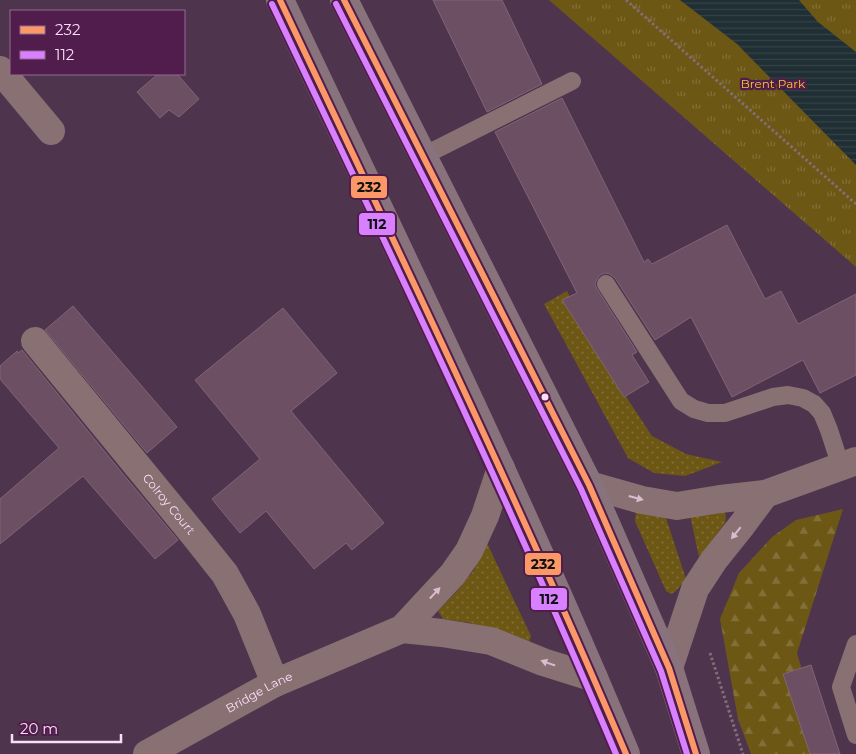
<svg xmlns="http://www.w3.org/2000/svg" width="856" height="754" font-family="Montserrat,sans-serif">
  <defs>
    <pattern id="grass-dots" width="8" height="8" patternUnits="userSpaceOnUse" patternTransform="scale(1.25)"><rect width="8" height="8" fill="#6d5715"/><path d="M2 2h.1M6 6h.1" fill="none" stroke="#836f38" stroke-width="1.8" stroke-linecap="round"/></pattern>
    <pattern id="forest-firs" width="22" height="20" patternUnits="userSpaceOnUse" patternTransform="scale(1.25)"><rect width="22" height="20" fill="#6d5715"/><path d="M5 1l3.5 6h-7zM16 11l3.5 6h-7z" fill="#836f38"/></pattern>
    <pattern id="park-tufts" width="24" height="20" patternUnits="userSpaceOnUse" patternTransform="scale(1.25)"><rect width="24" height="20" fill="#6d5715"/><path d="M3 7l-1-3M5 7V3M7 7l1-3M15 17l-1-3M17 17v-4M19 17l1-3" fill="none" stroke="#836f38"/></pattern>
    <pattern id="water-rules" width="6" height="5" patternUnits="userSpaceOnUse" patternTransform="scale(1.25)"><rect width="6" height="5" fill="#1f2f34"/><path d="M0 2.5h6" fill="none" stroke="#354348"/></pattern>
  </defs>
  <rect width="100%" height="100%" fill="#4f344d"/>
  <!-- grass -->
  <g fill="url(#grass-dots)">
    <path d="M567 291 598 354 652 436 686 454 722 462 685 476 654 473 628 458 544 304Z"/>
    <path d="M721 510 725 513 726 517 725 523 699 557 690 515Z"/>
    <path d="M636 511 665 515 686 579 676 591 671 594 666 591 635 521Z"/>
    <path d="M486 541 531 636 529 642 471 623 443 619 438 611 458 590 474 570Z"/>
  </g>
  <!-- forest -->
  <path fill="url(#forest-firs)" d="M843 509 797 653 827 754H751L738 719 720 619 739 573 772 537 796 520Z"/>
  <!-- park -->
  <path fill="url(#park-tufts)" d="M549 0H856V267Z"/>
  <!-- water -->
  <path fill="url(#water-rules)" d="M680 0H799L818 22 856 52V165L737 44Z"/>
  <!-- building -->
  <g fill="#6d4f63" stroke="#7f6577">
    <path d="M433 0H502L542 84 487 112Z"/>
    <path d="M158 74H177L199 99 179 117 169 110 160 118 137 92Z"/>
    <path d="M562 98 644 262 648 259 652 264 727 225 765 299 781 291 798 324 856 294V375L820 393 803 360 732 397 691 317 655 340 615 278 610 274 605 273 600 275 597 279 595 284 597 289 637 352 632 355 649 382 624 397 562 300 577 293 495 132Z"/>
    <path d="M73 306 177 427 147 453 45 330Z"/>
    <path d="M283 308 337 373 291 411 384 523 352 550 346 543 314 569 266 511 240 533 212 499 260 459 195 380Z"/>
    <path d="M22 350 123 474 178 540 155 559 83 476 0 544V499L59 448 0 379V366L17 351 18 353Z"/>
    <path d="M811 665 840 754H810L783 674Z"/>
  </g>
  <g fill="none" stroke-linecap="round" stroke-linejoin="round">
    <!-- path -->
    <g stroke="#836e76" stroke-width="3" stroke-dasharray="2.5 2.5" stroke-linecap="butt">
      <path d="M626 0 856 204"/>
      <path d="M710 653 743 754"/>
    </g>
    <!-- service -->
    <g stroke="#887073" stroke-width="18">
      <path d="M423 156 572 81"/>
      <path d="M606 284 681 401 694 409 708 413H725L773 397 788 395 803 398 814 404 822 413 829 430 841 467"/>
      <path d="M856 644 841 687 856 735"/>
    </g>
    <!-- minor -->
    <g stroke="#887073" stroke-width="28">
      <path d="M0 70 51 131"/>
      <path id="s1" d="M35 341 194 535 225 574 247 614 275 683"/>
    </g>
    <!-- tertiary -->
    <g stroke="#887073" stroke-width="28">
      <path d="M589 485 642 500 677 506 720 499 765 494 856 461"/>
      <path d="M402 629 442 633 491 641 543 662 594 678"/>
      <path d="M669 668 695 589 714 560 742 525 765 494"/>
      <path id="s2" d="M147 754 275 683 402 629 453 574 469 551 485 516 501 468"/>
    </g>
    <!-- trunk -->
    <g stroke="#88727c" stroke-width="28">
      <path d="M280 0C398 250 520 498 626 754"/>
      <path d="M344 0 589 485 669 668 696 754"/>
    </g>
    <defs>
      <g id="bus-1">
        <path d="M280 0C398 250 518 499 626 754"/>
        <path d="M344 0 589 485 669 668 696 754"/>
      </g>
      <g id="bus-2">
        <path d="M272 4C390 252 509 500 616 754"/>
        <path d="M336 4 581 489 661 671 687 754"/>
      </g>
    </defs>
    <!-- bus-1 casing -->
    <use href="#bus-1" stroke="#501d4c" stroke-width="10"/>
    <!-- bus-2 casing -->
    <use href="#bus-2" stroke="#501d4c" stroke-width="10"/>
    <!-- bus-1 -->
    <use href="#bus-1" stroke="#fc9868" stroke-width="6"/>
    <!-- bus-2 -->
    <use href="#bus-2" stroke="#d880ff" stroke-width="6"/>
  </g>
  <!-- one-way arrows -->
  <defs><path id="oneway-solid" d="M-6-.8H1V-3.2L6.5 0L1 3.2V.8H-6Z" transform="scale(1.25)"/></defs>
  <g fill="#dabcd0">
    <use href="#oneway-solid" transform="translate(636 498) rotate(15)"/>
    <use href="#oneway-solid" transform="translate(736 533) rotate(129)"/>
    <use href="#oneway-solid" transform="translate(435 593) rotate(-47)"/>
    <use href="#oneway-solid" transform="translate(548 663) rotate(-161)"/>
  </g>
  <!-- markers -->
  <circle fill="#fdddf8" stroke="#501d4c" stroke-width="2" cx="545" cy="397" r="4.5"/>
  <g text-anchor="middle" stroke-width="4.5" stroke-linejoin="round" paint-order="stroke">
    <!-- park labels -->
    <g font-size="12" fill="#f5c82e" stroke="#501d4c">
      <text x="773" y="88">Brent Park</text>
    </g>
    <!-- street labels -->
    <g font-size="12" fill="#fdddf8" stroke="#501d4c">
      <text dy="4" stroke="none"><textPath href="#s1" startOffset="211">Colroy Court</textPath></text>
      <text dy="4" stroke="none"><textPath href="#s2" startOffset="128">Bridge Lane</textPath></text>
    </g>
  </g>
  <g stroke="#501d4c" stroke-width="2">
    <rect x="350" y="175" width="38" height="24" rx="5" fill="#fc9868"/>
    <rect x="358" y="212" width="38" height="24" rx="5" fill="#d880ff"/>
    <rect x="524" y="552" width="38" height="24" rx="5" fill="#fc9868"/>
    <rect x="530" y="587" width="38" height="24" rx="5" fill="#d880ff"/>
  </g>
  <g font-size="14" text-anchor="middle" font-weight="bold" fill="#111">
    <text x="369" y="192">232</text>
    <text x="377" y="229">112</text>
    <text x="543" y="569">232</text>
    <text x="549" y="604">112</text>
  </g>
  <!-- legend -->
  <rect x="10" y="10" width="175" height="65" fill="#501d4c" stroke="#956a91"/>
  <rect x="20" y="26" width="25" height="8" fill="#fc9868" stroke="#956a91"/>
  <text x="55" y="35" font-size="15" fill="#fdddf8">232</text>
  <rect x="20" y="51" width="25" height="8" fill="#d880ff" stroke="#956a91"/>
  <text x="55" y="60" font-size="15" fill="#fdddf8">112</text>
  <!-- scale -->
  <path d="M12 734v8h109v-8" fill="none" stroke="#fdddf8" stroke-width="2.5"/>
  <text x="20" y="734" font-size="15" fill="#fdddf8" stroke="#501d4c" stroke-width="4" paint-order="stroke">20 m</text>
</svg>
